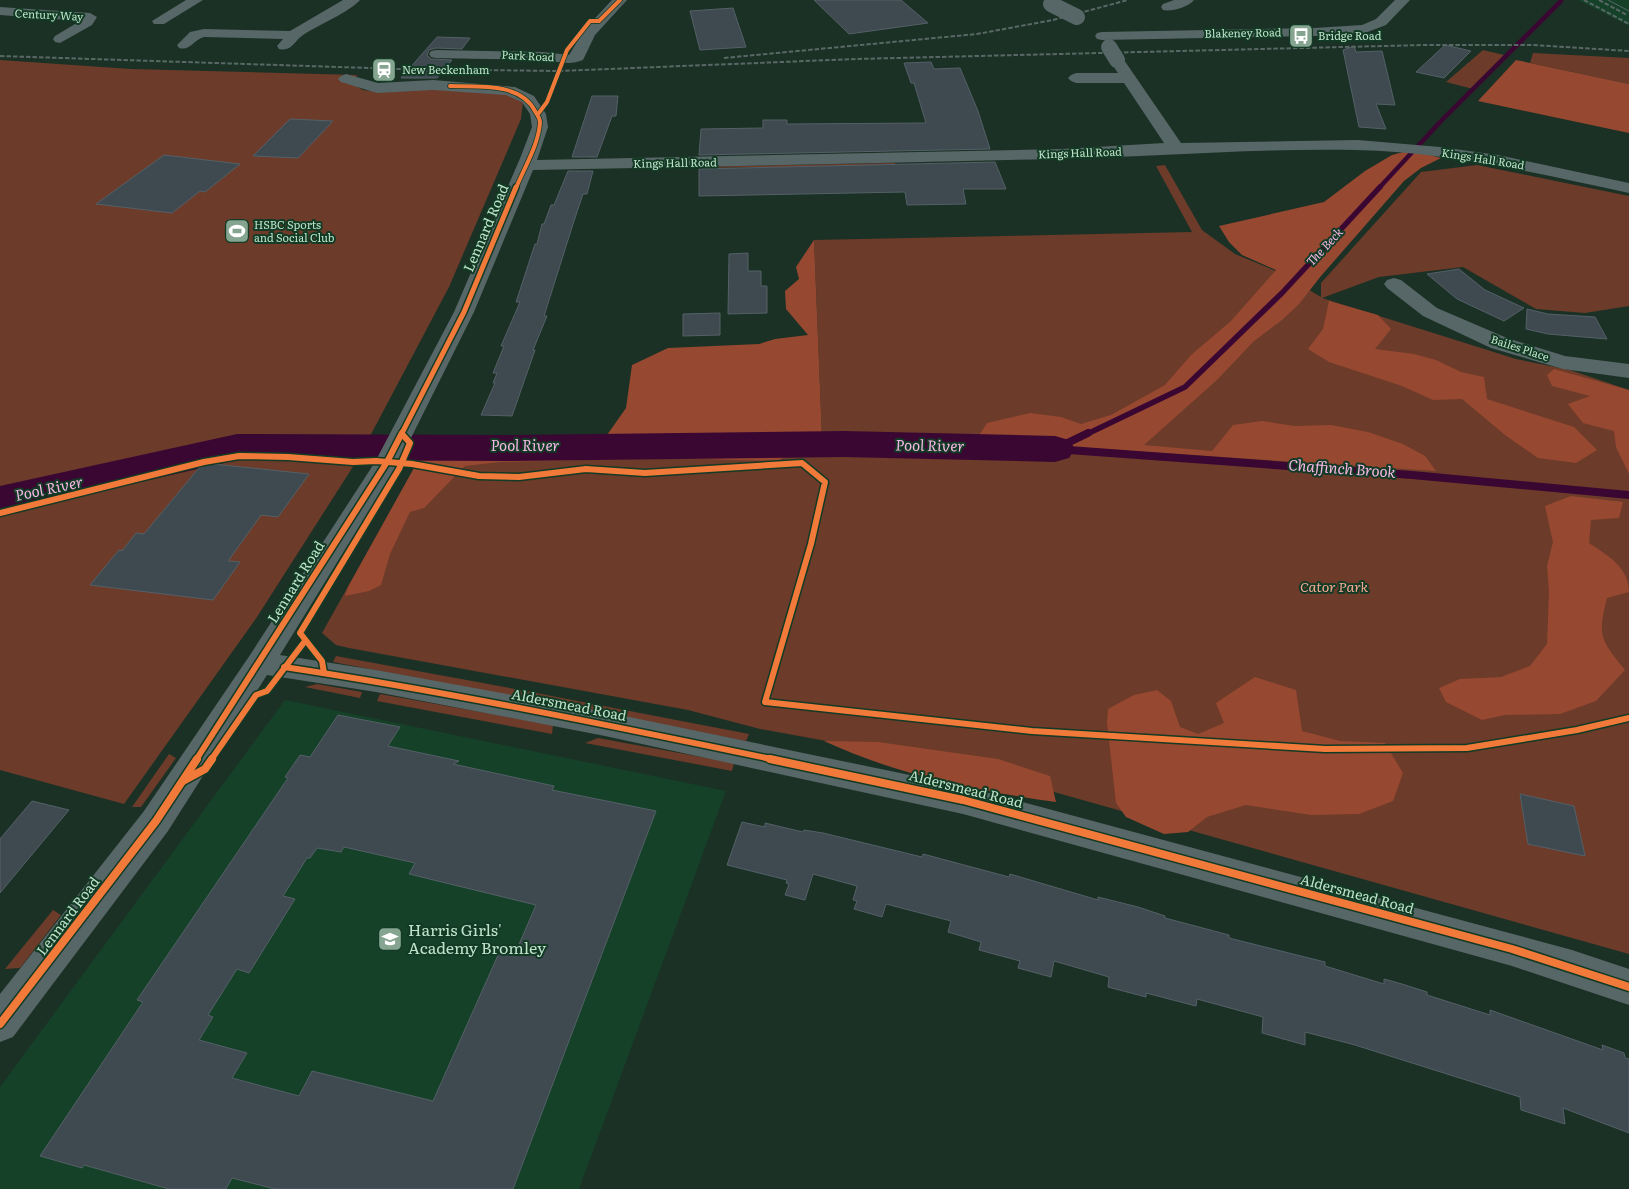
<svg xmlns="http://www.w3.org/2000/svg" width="1629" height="1189" font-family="Literata,serif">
  <rect width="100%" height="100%" fill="#1b3125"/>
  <!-- built -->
  <g fill="#164129">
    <path d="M1578 0H1629V26Z"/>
    <path d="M285 700 726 791 579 1189H0V1087Z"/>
  </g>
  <!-- green -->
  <g fill="#6c3b2a">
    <path d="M1483 50 1508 56 1473 89 1446 82Z"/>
    <path d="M1533 53 1629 58V84L1530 63Z"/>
    <path d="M0 60 131 69 357 75 353 84 363 90 371 91 431 88 508 93 523 102 521 119 449 287 369 438 216 443 0 493Z"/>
    <path d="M895 163 896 166 691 168V167Z"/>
    <path d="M1165 165 1202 230 1235 254 1281 273 1321 297V283L1421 172 1477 165 1629 196V306L1585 313 1536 309 1463 267 1379 277 1322 298 1516 359 1570 370 1629 390V954L958 765 760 729 688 710 349 648 336 645 322 633 430 440 850 448 1072 446 1059 442 822 438 814 240 1192 232 1156 166Z"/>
    <path d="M237 449 363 451 257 617 124 804 0 770V496Z"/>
    <path d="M336 656 531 692 749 734 746 741 333 662Z"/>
    <path d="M317 684 362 692 360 698 305 687Z"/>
    <path d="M380 694 553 725 552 734 377 701Z"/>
    <path d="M598 738 734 763 732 771 585 743Z"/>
    <path d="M169 754 176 758 141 807H132Z"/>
    <path d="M53 910 61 915 20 968 5 969Z"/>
  </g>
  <!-- forest -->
  <g fill="#974830">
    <path d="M1516 60 1629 84V133L1478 101Z"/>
    <path d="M1411 150 1441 158 1421 168 1404 181 1321 276 1299 304 1282 320 1253 342 1217 380 1144 445 1212 451 1233 425 1262 421 1294 426 1331 425 1368 432 1403 444 1425 456 1436 471 1054 446 974 443 987 423 1030 413 1061 417 1081 424 1111 415 1165 385 1191 355 1231 321 1276 270 1242 255 1229 242 1219 226 1324 202 1365 171 1392 155Z"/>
    <path d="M814 240 822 438 777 461 672 458 500 462 465 466 424 508 410 512 390 554 381 585 369 591 345 596 348 587 419 459 438 442 532 444 586 443 607 435 626 408 632 365 668 348 759 344 775 339 808 335 786 309 785 291 799 279 796 267Z"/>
    <path d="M1329 301 1378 315 1391 329 1375 349 1414 354 1436 360 1461 372 1484 377 1487 399 1574 427 1597 450 1576 463 1538 458 1505 435 1462 399 1433 400 1402 386 1329 362 1308 349 1323 329Z"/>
    <path d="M1554 369 1629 390V474L1616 447 1614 431 1583 423 1568 404 1590 396 1552 386 1547 375Z"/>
    <path d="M1571 496 1623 502 1619 518 1591 520 1589 543C1607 555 1629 567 1629 592L1607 598C1597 637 1601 640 1625 670L1596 701 1560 714 1505 715 1482 720 1446 702 1439 688 1460 679 1501 677 1530 666 1547 644 1549 591 1547 566 1553 542 1545 506Z"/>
    <path d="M1255 677 1296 690 1302 731 1340 741 1385 743 1403 773 1393 801 1359 814 1311 815 1246 805 1207 817 1188 832 1164 834 1126 817 1116 803 1107 723 1108 709 1134 695 1157 690 1171 701 1180 727 1198 734 1224 723 1216 703Z"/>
    <path d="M824 741 878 742 998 759 1050 776 1056 802C977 791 897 775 824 741Z"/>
  </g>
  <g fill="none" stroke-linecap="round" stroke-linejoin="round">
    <!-- stream-far2 -->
    <path stroke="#3a0733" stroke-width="4.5" d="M1379 188 1441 121 1561 1"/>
    <!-- stream-far1 -->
    <path stroke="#3a0733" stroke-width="5.5" d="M1085 435 1185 387 1282 293 1380 187"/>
    <!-- stream -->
    <g stroke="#3a0733" stroke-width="8">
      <path d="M1055 449 1088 433"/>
      <path d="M1055 449 1412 475 1629 495"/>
    </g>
    <!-- river -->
    <path fill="#3a0733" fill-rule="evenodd" d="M844 431 1055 436 1069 440 1075 449 1069 458 1055 462 844 457 511 461 237 460 0 514V486L237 434 511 435Z"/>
  </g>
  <!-- building -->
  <g fill="#3e4950" stroke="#546067" fill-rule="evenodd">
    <path d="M814 0H901L928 23 849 34Z"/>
    <path d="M733 8 746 47 700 50 690 11Z"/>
    <path d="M437 37 470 38 462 49 436 48 429 50 427 55 431 59 452 60 437 78H401Z"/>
    <path d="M1445 45 1471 51 1444 78 1416 72Z"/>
    <path d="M1354 46 1356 52 1382 51 1395 105 1376 104 1386 129 1359 127 1343 50Z"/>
    <path d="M931 62 934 69 960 68 978 111 990 149 699 155 701 129 763 128V120H787V124L926 123 914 83H911L904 63Z"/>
    <path d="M592 96H618L616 116H612L597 157H572Z"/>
    <path d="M290 119 333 121 298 158 253 156Z"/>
    <path d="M164 155 240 164 205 192 200 191 172 213 96 204Z"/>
    <path d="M995 162 1006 189H963L966 204 907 205 905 192 699 196V169Z"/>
    <path d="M568 171H593L587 194H583L574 221 544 316H547L533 350H535L512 416 481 415 495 383H493L497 373H493L504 346H501L520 302H516L535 244H537L542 224H544L551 205H554Z"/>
    <path d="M748 253V271H761V286H767V313L728 314 729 254Z"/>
    <path d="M1459 269 1485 290 1524 308 1504 321 1457 299 1427 274Z"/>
    <path d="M1527 309 1548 314 1595 317 1607 339 1548 334 1526 329Z"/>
    <path d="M720 313V335L683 336V314Z"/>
    <path d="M203 463 309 474 278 517 261 515 228 561 240 562 213 600 90 585 119 550 122 551 136 533 144 534Z"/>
    <path d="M338 715 400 727 388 746 459 761 453 764 554 786 552 790 656 811 513 1189H275L232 1178 226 1189H169L84 1165 82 1168 40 1156 143 1002 137 1000 288 778 285 777 300 755 310 757ZM344 847 415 863 409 874 536 905 514 956 499 953 433 1101 312 1071 299 1096 232 1078 247 1053 199 1040 213 1017 208 1015 237 969 249 973 295 899 283 896 307 858H310L317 848 341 852Z"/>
    <path d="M1520 794 1574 806 1585 856 1528 844Z"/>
    <path d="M32 801 69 810 0 893V839Z"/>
    <path d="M742 822 765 827V823L803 832 804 830 823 833 922 857 923 854 1009 877 1010 874 1098 900V897L1138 907 1165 916V918L1229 935V938L1325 962V966L1384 984V979L1402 984 1427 992V995L1490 1015V1010L1603 1050 1602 1045 1624 1053 1625 1058 1629 1059V1133L1563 1108 1565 1124 1521 1110 1520 1097 1355 1045 1305 1032V1045L1262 1033 1263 1017 1197 999 1196 1006 1146 993V997L1108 987 1109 977 1054 961 1051 977 1018 968 1020 961 979 950 981 942 948 932 951 921 886 904 882 917 854 909 857 901 853 900 857 886 813 874 805 900 785 895 789 884 786 883 787 880 727 865Z"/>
  </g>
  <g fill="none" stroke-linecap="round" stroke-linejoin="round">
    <!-- minor -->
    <g fill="#576666" fill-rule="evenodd">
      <path d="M186 0H203L164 24H154L152 21Z"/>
      <path d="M343 0H360C351 11 317 26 303 35 294 41 292 52 279 49L277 46 283 39 204 37C193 40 191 51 179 48L177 45 190 32 204 29 290 31Z"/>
      <path d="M612 0H627L595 35 583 60C569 66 557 61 541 60 506 59 471 59 436 58L431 57 429 54 431 51 436 50 543 52 569 55 584 30Z"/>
      <path d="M1174 0H1194C1188 7 1172 12 1163 10L1161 7 1163 4Z"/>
      <path d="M1395 0H1410L1386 25 1365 33 1314 36 1102 40 1097 39 1095 36 1097 33 1102 32 1314 28 1362 25 1376 19Z"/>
      <path d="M0 7 90 13 97 17 92 25 60 43 55 42 53 39 55 36 80 21 0 15Z"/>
      <path d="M1117 55 1122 57 1181 143 1358 140 1440 147 1498 155 1629 183V193C1539 174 1449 152 1356 150 1255 148 1154 157 1052 159 879 163 706 167 533 170L474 312 399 462 280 655 376 670 605 712 963 786 1572 950 1629 969V1005L1512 966 963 814 605 736 376 692 267 675 168 831 13 1037 0 1042V994L144 811 250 655 375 462 454 312 521 156 532 127 530 114 522 102 506 95 433 90 377 93 341 82 338 79 341 76 346 74 378 83 433 80 515 87 534 96 546 114 548 127 537 160 1061 149 1164 143 1124 83H1076L1071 81 1068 78 1071 75 1076 73H1118L1109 60 1112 57Z"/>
      <path d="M1394 278 1401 280 1437 308 1507 338 1565 356 1629 364V378L1563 369 1491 348 1423 316 1387 288 1384 284 1387 280Z"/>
    </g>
    <!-- tram -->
    <path stroke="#596866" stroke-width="1" d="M1608 0 1629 11"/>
    <!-- rail -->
    <g stroke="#596866" stroke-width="2" stroke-dasharray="4.5 2" stroke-linecap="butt">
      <path d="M1584 0 1629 24"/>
      <path d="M1599 0 1627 15"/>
      <path d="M0 56 400 69 559 71 856 59 1424 45H1533L1629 51"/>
      <path d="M724 58 977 34 1053 20 1128 0"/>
    </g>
    <!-- minor-bridge -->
    <g stroke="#576666" stroke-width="16">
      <path d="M1051 4 1077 17"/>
      <path d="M1109 47 1117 60"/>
    </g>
    <defs>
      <g id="cycleway-far3">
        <path d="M450 86C478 87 520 82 535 111 537 115 540 118 540 122 539 144 524 168 516 188"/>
        <path d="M538 114 547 102 567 50 590 21H599L620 0"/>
      </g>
      <path id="cycleway-far2" d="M401 435 464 312 516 187"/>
      <g id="cycleway-far1">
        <path d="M0 513 204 462 239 456 288 457 353 462 376 461 412 464 479 476 519 477 586 469 645 473 802 463 825 482 811 544 765 702 1032 731 1325 749 1467 748 1577 730 1629 718"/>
        <path d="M284 667C449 692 613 726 776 760"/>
        <path d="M324 673 322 661 300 633 399 469 410 443 402 434"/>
        <path d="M196 760 387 462 402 433"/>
        <path d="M211 760 256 695 267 691 305 641"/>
      </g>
      <g id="cycleway">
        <path d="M770 759 963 800 1512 949 1629 987"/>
        <path d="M183 781 205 769 212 759"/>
        <path d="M0 1024 156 821 197 759"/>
      </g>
    </defs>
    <!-- cycleway-far3 casing -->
    <use href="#cycleway-far3" stroke="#123a24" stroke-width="5.5"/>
    <!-- cycleway-far2 casing -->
    <use href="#cycleway-far2" stroke="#123a24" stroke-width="8"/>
    <!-- cycleway-far1 casing -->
    <use href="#cycleway-far1" stroke="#123a24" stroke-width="9"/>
    <!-- cycleway casing -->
    <use href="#cycleway" stroke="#123a24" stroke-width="11"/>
    <!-- cycleway-far3 -->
    <use href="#cycleway-far3" stroke="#f17a3a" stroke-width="4"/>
    <!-- cycleway-far2 -->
    <use href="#cycleway-far2" stroke="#f17a3a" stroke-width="5"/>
    <!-- cycleway-far1 -->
    <use href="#cycleway-far1" stroke="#f17a3a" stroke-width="6"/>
    <!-- cycleway -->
    <use href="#cycleway" stroke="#f17a3a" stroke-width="8"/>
  </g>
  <!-- icons -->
  <defs>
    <symbol id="bus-square" viewBox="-11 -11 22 22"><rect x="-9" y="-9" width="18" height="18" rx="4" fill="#85a590" stroke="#123a24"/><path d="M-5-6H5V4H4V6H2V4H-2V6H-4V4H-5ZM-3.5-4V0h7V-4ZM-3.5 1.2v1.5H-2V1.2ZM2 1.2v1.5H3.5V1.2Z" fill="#fff"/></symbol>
    <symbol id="station-square" viewBox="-11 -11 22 22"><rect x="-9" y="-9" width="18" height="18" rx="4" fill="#85a590" stroke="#123a24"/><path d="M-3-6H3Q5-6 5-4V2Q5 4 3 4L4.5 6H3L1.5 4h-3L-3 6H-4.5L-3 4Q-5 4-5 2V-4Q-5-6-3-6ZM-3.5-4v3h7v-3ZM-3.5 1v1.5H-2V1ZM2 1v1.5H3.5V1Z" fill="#fff"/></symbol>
    <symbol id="stadium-square" viewBox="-11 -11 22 22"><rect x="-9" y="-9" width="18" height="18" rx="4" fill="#85a590" stroke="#123a24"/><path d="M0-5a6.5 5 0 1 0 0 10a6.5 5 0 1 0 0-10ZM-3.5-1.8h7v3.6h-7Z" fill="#fff"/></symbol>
    <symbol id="school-square" viewBox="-11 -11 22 22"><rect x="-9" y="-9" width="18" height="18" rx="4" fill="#85a590" stroke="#123a24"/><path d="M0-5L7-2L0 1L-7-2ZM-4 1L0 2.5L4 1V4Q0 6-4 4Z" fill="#fff"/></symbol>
  </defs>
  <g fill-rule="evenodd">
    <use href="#bus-square" x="1287" y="22" width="28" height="28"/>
    <use href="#station-square" x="370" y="56" width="28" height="28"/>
    <use href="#stadium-square" x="223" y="217" width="28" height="28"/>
    <use href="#school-square" x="376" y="925" width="28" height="28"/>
  </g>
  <g text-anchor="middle" stroke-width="4" stroke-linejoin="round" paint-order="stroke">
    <!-- far-street labels -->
    <g font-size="11" fill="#bee3ca" stroke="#123a24">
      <text transform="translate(49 15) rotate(3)" y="4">Century Way</text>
      <text transform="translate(1243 33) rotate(-1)" y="4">Blakeney Road</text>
      <text transform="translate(528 56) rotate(3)" y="4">Park Road</text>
      <text transform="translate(1080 153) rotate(-2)" y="4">Kings Hall Road</text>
      <text transform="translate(1483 159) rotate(9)" y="4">Kings Hall Road</text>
      <text transform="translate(675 163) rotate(-1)" y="4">Kings Hall Road</text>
      <text transform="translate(1520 348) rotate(18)" y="4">Bailes Place</text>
    </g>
    <!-- far-poi labels -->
    <g font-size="11" fill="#bee3ca" stroke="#123a24" text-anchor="start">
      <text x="1318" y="40">Bridge Road</text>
      <text x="402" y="74">New Beckenham</text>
      <text x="254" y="229">HSBC Sports<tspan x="254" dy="13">and Social Club</tspan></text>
    </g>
    <!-- far-water labels -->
    <g font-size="12" font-style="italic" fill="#f8b8e7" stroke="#123a24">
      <text transform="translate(1325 247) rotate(-47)" y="4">The Beck</text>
    </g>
    <!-- street labels -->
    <g font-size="14" fill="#bee3ca" stroke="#123a24">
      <text transform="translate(486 228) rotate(-67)" y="5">Lennard Road</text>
      <text transform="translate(296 582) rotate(-58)" y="5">Lennard Road</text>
      <text transform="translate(569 705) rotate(11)" y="5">Aldersmead Road</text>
      <text transform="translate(966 789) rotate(14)" y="5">Aldersmead Road</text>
      <text transform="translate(1357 894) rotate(15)" y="5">Aldersmead Road</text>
      <text transform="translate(68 916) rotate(-53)" y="5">Lennard Road</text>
    </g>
    <!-- park labels -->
    <g font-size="14" font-style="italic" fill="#f5a893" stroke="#123a24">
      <text x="1334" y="592">Cator Park</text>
    </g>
    <!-- water labels -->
    <g font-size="15" font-style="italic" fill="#f8b8e7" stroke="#123a24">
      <text x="525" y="451">Pool River</text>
      <text transform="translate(930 446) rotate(1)" y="5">Pool River</text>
      <text transform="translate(1342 469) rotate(4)" y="5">Chaffinch Brook</text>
      <text transform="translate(49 489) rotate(-12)" y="5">Pool River</text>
    </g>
    <!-- near-poi labels -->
    <g font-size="16" fill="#bee3ca" stroke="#123a24" text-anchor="start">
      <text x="408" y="936">Harris Girls'<tspan x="408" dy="18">Academy Bromley</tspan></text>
    </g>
  </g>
</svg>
